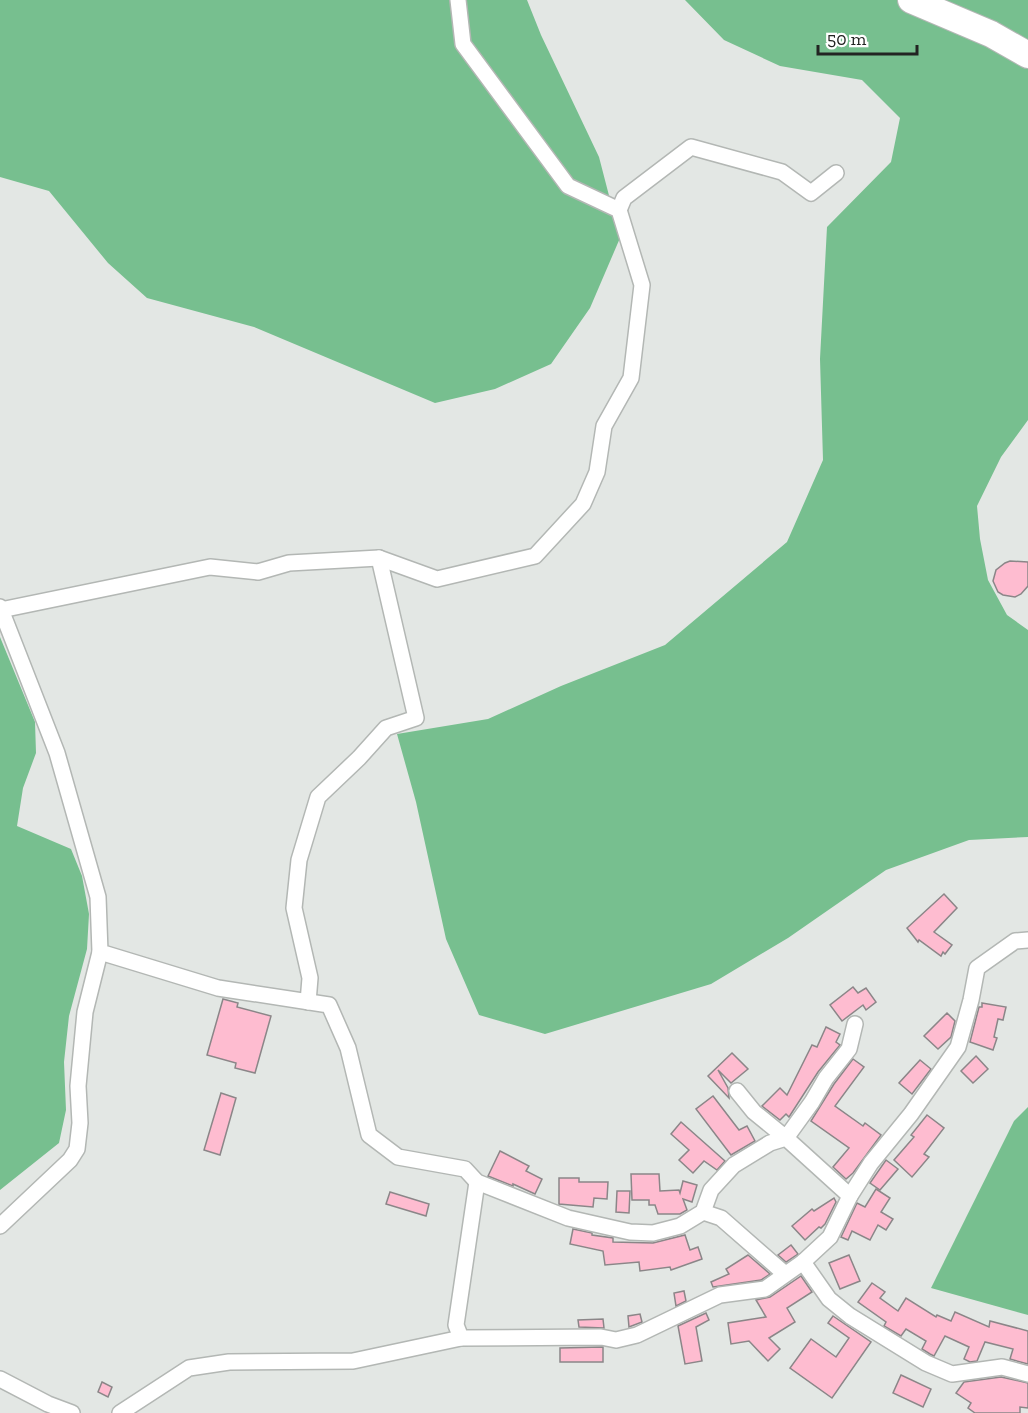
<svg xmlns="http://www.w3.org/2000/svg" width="1028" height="1413" font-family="'Zilla Slab',serif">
  <rect width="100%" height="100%" fill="#e3e7e4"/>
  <!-- forest -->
  <g fill="#77bf8f">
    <path d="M0 0H527L541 35 599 157 620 238 590 308 551 364 495 389 435 403 254 327 147 298 108 263 49 191 0 177Z"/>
    <path d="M685 0H1028V420L1001 457 977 506 980 539 988 580 1007 615 1028 630V837L969 840 886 870 788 938 711 984 545 1034 479 1015 446 939 416 802 397 734 488 719 561 686 665 645 787 542 823 460 820 359 827 227 891 162 900 118 862 80 780 66 724 40Z"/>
    <path d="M0 637 35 722 36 753 23 788 17 826 71 849 82 876 89 914 87 949 69 1016 64 1062 66 1110 59 1143 0 1190Z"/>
    <path d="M1028 1107V1315L931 1288 1014 1121Z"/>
  </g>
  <!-- building -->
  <g fill="#febcd0" stroke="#8b8688" stroke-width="1.5">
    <path d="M1010 561 1028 562V586L1021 594 1015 597 1003 595 998 592 993 581 996 570 1005 563Z"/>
    <path d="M944 894 957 908 934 932 952 945 945 954 943 952 941 956 919 940 918 942 907 928Z"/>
    <path d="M853 987 858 993 866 988 876 1002 866 1010 863 1005 842 1021 830 1005Z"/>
    <path d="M223 999 238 1003 237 1007 271 1016 255 1073 235 1068 236 1063 207 1055Z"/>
    <path d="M982 1003 1006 1007 1003 1020 998 1019 994 1037 997 1038 993 1050 970 1042 979 1007H982Z"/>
    <path d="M947 1013 955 1021 951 1037 938 1049 924 1036Z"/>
    <path d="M826 1027 840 1034 836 1042 840 1045 818 1072 789 1117 786 1114 780 1120 762 1106 780 1088 787 1095 812 1045 817 1047Z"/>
    <path d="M732 1053 748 1069 731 1083 718 1070 728 1088 729 1098 708 1076Z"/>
    <path d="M976 1056 988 1069 973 1083 961 1071Z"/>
    <path d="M853 1059 864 1067 835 1106 863 1126 865 1123 881 1135 853 1173 846 1179 833 1167 849 1148 811 1121 834 1084Z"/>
    <path d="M920 1060 931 1069 912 1094 899 1083Z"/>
    <path d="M221 1093 236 1098 220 1155 204 1150Z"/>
    <path d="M713 1096 739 1130 747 1126 755 1141 731 1155 696 1109Z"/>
    <path d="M927 1115 944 1128 924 1154 929 1157 912 1177 894 1160 914 1137 911 1135Z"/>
    <path d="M681 1122 725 1161 717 1170 704 1161 693 1173 679 1160 689 1150 671 1134Z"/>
    <path d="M500 1151 529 1166 526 1171 542 1179 535 1194 513 1184V1186L488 1176Z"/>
    <path d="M886 1160 898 1169 880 1190 870 1183Z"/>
    <path d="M631 1174H659L660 1191 679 1190 680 1193 683 1181 697 1185 692 1202 683 1199 687 1210 680 1214H658L655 1205H649V1200H632Z"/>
    <path d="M559 1178H579V1182H608L607 1199 594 1198 593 1207 559 1204Z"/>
    <path d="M876 1189 890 1198 881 1212 893 1219 886 1230 878 1225 870 1240 852 1231 848 1240 841 1237 857 1203 865 1207Z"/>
    <path d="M617 1191H630L629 1213 616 1212Z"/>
    <path d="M390 1192 429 1204 426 1216 386 1204Z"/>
    <path d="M834 1198 836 1202 825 1224 821 1228 819 1227 805 1240 792 1226 812 1209 814 1211Z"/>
    <path d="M573 1229 592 1233V1235L613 1238V1242L653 1243 685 1235 690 1250 698 1247 702 1259 671 1270 670 1267 640 1271 639 1262 605 1265 603 1251 570 1244Z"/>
    <path d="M791 1245 798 1254 786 1262 778 1255Z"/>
    <path d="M748 1255 770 1274 761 1280 713 1287 711 1282 729 1274 726 1269Z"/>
    <path d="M849 1255 860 1281 840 1289 829 1263Z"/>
    <path d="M801 1276 812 1292 787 1308 795 1322 769 1338 780 1349 768 1361 749 1341 731 1344 728 1323 766 1317 756 1300 770 1297Z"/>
    <path d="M872 1283 885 1292 880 1298 898 1311 906 1298 936 1317 937 1315 951 1321 955 1312 989 1327 990 1321 1028 1331V1364L1010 1359 1013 1349 985 1342 977 1361 970 1362 964 1359 969 1347 945 1336 934 1356 930 1354 922 1349 926 1341 906 1329 901 1336 884 1326 886 1322 858 1302Z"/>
    <path d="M684 1291 686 1301 676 1306 674 1293Z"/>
    <path d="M706 1313 709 1320 696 1327 702 1361 685 1364 678 1326Z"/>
    <path d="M640 1314 642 1322 629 1327 628 1316Z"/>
    <path d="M833 1316 871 1342 832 1398 790 1368 811 1339 836 1357 849 1338 828 1323Z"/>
    <path d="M603 1319 604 1328 579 1327 578 1320Z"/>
    <path d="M603 1347V1362H560V1348Z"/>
    <path d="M901 1375 931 1389 923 1407 893 1393Z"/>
    <path d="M1001 1377 1028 1383V1408L1020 1407V1413H975L968 1408 971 1403 956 1393 964 1382Z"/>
    <path d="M102 1382 112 1387 108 1397 98 1392Z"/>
  </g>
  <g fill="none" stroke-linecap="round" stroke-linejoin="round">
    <defs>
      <g id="street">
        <path d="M619 210 624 198 691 147 782 172 811 193 836 173"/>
        <path d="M0 607 57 753 98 897 100 952 218 988 329 1005 348 1048 369 1135 398 1157 465 1169 477 1182 568 1218 630 1232 653 1233 680 1226 703 1212 711 1190 734 1165 770 1143 786 1138 850 1196"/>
        <path d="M1 610 210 567 258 572 289 563 379 558 437 579 535 556 583 504 597 472 604 426 631 378 642 285 619 210 568 186 463 44 458 0"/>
        <path d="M308 1002 310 978 294 908 299 860 318 797 359 758 386 728 416 718 379 558"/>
        <path d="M737 1091 754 1112 786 1138 812 1102 826 1078 849 1049 855 1024"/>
        <path d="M477 1182 456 1325 461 1338 601 1337 616 1340 637 1335 720 1295 765 1289 803 1262 830 1237 850 1196 871 1163 911 1114 958 1047 971 1000 977 968 1015 941 1028 940"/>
        <path d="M703 1212 721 1218 785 1274"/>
        <path d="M0 1226 70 1160 77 1149 80 1123 78 1086 85 1012 100 952"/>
        <path d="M803 1262 829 1299 850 1316 926 1363 952 1374 1002 1367 1028 1374"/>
        <path d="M0 1379 48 1404 72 1413"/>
        <path d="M120 1413 189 1368 229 1362 353 1361 461 1338"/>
      </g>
      <path id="primary" d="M911 0 991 34 1028 55"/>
    </defs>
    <!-- street casing -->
    <use href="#street" stroke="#b3b7b4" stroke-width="18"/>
    <!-- primary casing -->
    <use href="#primary" stroke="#b3b7b4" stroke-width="28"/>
    <!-- street -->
    <use href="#street" stroke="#fff" stroke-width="15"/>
    <!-- primary -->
    <use href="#primary" stroke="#fff" stroke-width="26"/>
  </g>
  <!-- scale -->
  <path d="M818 45v9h99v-9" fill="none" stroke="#222422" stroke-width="3"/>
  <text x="827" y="45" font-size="18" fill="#222422" stroke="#ffffff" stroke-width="4.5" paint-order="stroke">50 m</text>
</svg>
